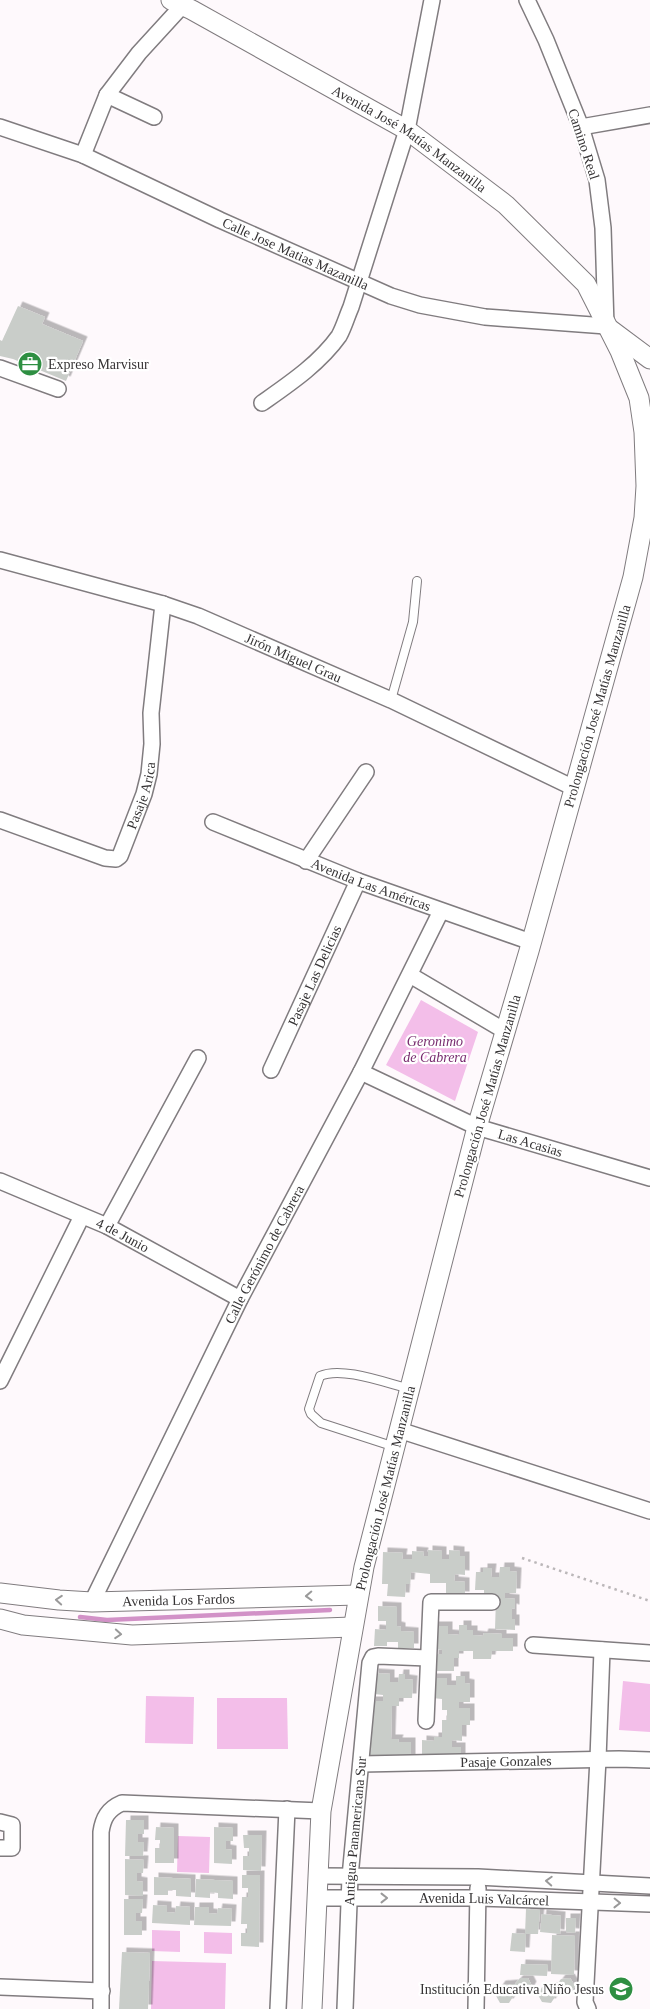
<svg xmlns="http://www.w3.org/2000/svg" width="650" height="2009" font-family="'Times New Roman',serif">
  <defs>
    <filter id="shadow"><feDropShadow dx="4.5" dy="-4.5" stdDeviation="0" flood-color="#0004"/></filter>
  </defs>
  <rect width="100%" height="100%" fill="#fef9fc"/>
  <!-- green -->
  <g fill="#f3bee9">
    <path d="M421 1000 478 1032 455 1101 386 1065Z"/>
    <path d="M623 1681 650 1684V1732L619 1730Z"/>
    <path d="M146 1696 194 1697 193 1744 145 1743Z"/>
    <path d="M217 1698H287L288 1749H217Z"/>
    <path d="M178 1836 210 1837 209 1873 177 1872Z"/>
    <path d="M152 1930 180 1931V1952L152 1951Z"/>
    <path d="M204 1932 232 1933V1954L204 1953Z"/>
    <path d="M152 1961 226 1963 225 2009H151Z"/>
  </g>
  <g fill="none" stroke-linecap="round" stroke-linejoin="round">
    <!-- stream -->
    <path stroke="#d291c7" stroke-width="4.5" d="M80 1617 107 1620 330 1610"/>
  </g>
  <!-- building -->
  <g fill="#c9cdc9" filter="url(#shadow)">
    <path d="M18 306 45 317 42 324 83 341 66 381 13 359 0 356V340L2 341Z"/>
    <path d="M428 1550 442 1551V1559H449V1550L460 1551V1556H465V1575L455 1574 454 1581 465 1582V1596L446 1595V1583H430V1574L411 1572 410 1584H406L405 1597 387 1596 388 1584H382L383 1552 403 1553 402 1559H412V1551L424 1552 423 1556H428Z"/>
    <path d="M500 1567H510V1571L517 1572 516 1593H505V1598L515 1599V1609L512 1608V1619H515V1630L495 1629 496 1598 484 1597V1590H475L476 1572H483V1568H492L491 1577H499Z"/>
    <path d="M378 1606 397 1607V1626L401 1627V1631L414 1632V1648H398V1642H387V1646H374L375 1629 386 1630V1621H378Z"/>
    <path d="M459 1625H467V1630H473V1635L483 1636 484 1633 502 1634V1638H513V1651H492L491 1659H473V1651H459V1658H454V1671H433L434 1654H442V1650L433 1649V1626H448V1634L459 1635Z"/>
    <path d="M374 1673 390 1674V1682H398L399 1674H405V1679L413 1680 412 1698H399V1706H392L391 1739H399L398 1742H411V1759L369 1758 371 1701H383V1695L374 1694Z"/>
    <path d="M456 1676H465V1683L470 1684V1702H459V1708H470V1725H462V1741L452 1740V1747H461V1760H422V1740L434 1741V1737H442V1720H447V1710H442V1699L432 1698V1678H447V1685H456Z"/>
    <path d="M126 1820H144V1834H138V1842H144L143 1856H125Z"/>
    <path d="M156 1827 174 1828V1863H155V1848H160V1840H155Z"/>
    <path d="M214 1827 233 1828V1841H226V1849L232 1850V1864L214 1863Z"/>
    <path d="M243 1835H262L261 1871 243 1870V1856H249V1848H244Z"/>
    <path d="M125 1859 144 1860 143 1873H137V1881L143 1882V1896L125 1895Z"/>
    <path d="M242 1875H260L259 1947 241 1946V1933H247V1924H241L242 1897H248V1888H242Z"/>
    <path d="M154 1877 191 1879V1897L176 1896V1890H168V1895H154Z"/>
    <path d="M196 1879 233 1881V1899L218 1898V1893L210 1892V1898L195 1897Z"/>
    <path d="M124 1899H143L142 1913H136V1921H142V1935H124Z"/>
    <path d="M153 1905 167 1906V1912L175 1913 176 1906 190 1907V1925L152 1923Z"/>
    <path d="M195 1907H209V1913L217 1914 218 1908 232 1909 231 1926 194 1925Z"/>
    <path d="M526 1909 540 1910 538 1934H526L525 1952 510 1951 512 1933 525 1934Z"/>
    <path d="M542 1914 561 1916 560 1934 540 1932Z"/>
    <path d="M566 1918H576L575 1933 566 1932Z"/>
    <path d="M552 1935 575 1936 574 1975 551 1974Z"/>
    <path d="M122 1952 150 1953 148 2009H119Z"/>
    <path d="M521 1964 548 1965 547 1976 520 1975Z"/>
    <path d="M520 1978H528L532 1986 528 1993 514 1995 509 2003H500L495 1994 501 1985 515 1984Z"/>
    <path d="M570 1978 575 1986 570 1995H559L555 1997 551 2003 542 2002 538 1995 542 1987H555L561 1979Z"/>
  </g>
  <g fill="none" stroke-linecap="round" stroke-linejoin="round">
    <defs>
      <g id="service">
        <path d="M391 700 413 622 417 581"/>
        <path d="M395 1447 321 1423 311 1414 309 1409 320 1376C342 1366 386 1383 410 1389"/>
      </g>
      <g id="minor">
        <path d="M107 95 154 117"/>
        <path id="s1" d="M0 127 83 155 220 220 391 296 420 305 485 317 606 326 603 228 597 180 581 127 546 40 527 0"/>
        <path d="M581 127 650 115"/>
        <path d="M83 155 107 95 139 53 183 5"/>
        <path d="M0 368 58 389"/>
        <path d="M262 403C289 384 319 364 339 336 344 327 347 316 351 307L407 130 432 0"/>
        <path id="s2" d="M0 560 163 604 198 616 391 700 574 788"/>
        <path id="s3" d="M0 820 105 858 116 859 120 856 144 794 149 774 152 744 151 713 163 604"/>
        <path id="s4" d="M213 822 358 881 531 942"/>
        <path d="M306 861 366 772"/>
        <path d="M410 975 505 1031"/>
        <path id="s5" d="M271 1070 358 881"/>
        <path id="s6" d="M361 1072 477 1127 650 1178"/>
        <path id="s7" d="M0 1181 107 1226 240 1299"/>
        <path d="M107 1226 198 1058"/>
        <path d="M0 1381 82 1216"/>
        <path d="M399 1430 650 1511"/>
        <path id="s8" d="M92 1602 240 1299 361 1072 441 911"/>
        <path d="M533 1645 650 1653"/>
        <path d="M426 1721 431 1602H492"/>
        <path id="s9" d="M361 1764 619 1759 650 1760"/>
        <path d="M0 1822 12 1825V1848H0"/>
        <path d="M319 1876 478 1877 650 1886"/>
        <path id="s10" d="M318 1898H478L650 1904"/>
        <path d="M0 1987 102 1991"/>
        <path d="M101 2009V1832C103 1818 108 1809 122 1803L321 1811"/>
        <path d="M278 2009 287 1809"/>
        <path id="s11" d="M345 2009 350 1877 370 1663 373 1657 378 1656 428 1658"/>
        <path d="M476 2009 478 1888"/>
        <path d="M588 2009 585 2002 598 1759 602 1650"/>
      </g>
      <g id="tertiary">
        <path id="s12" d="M171 0 192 10 407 130 506 205 586 284 620 351 639 398 644 432 646 486 644 518 633 577 529 951 477 1127 364 1567 321 1811 312 2009"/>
        <path d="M611 330 650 359"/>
        <path id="s13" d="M0 1593 59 1600 92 1602 358 1595"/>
        <path d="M0 1619 23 1625 132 1635 352 1627"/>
      </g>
    </defs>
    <!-- service casing -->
    <use href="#service" stroke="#807c7f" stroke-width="10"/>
    <!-- minor casing -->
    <use href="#minor" stroke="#807c7f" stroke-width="18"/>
    <!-- tertiary casing -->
    <use href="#tertiary" stroke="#807c7f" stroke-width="21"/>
    <!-- path -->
    <path stroke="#bbb7b9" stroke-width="2.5" stroke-dasharray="2.5 4" stroke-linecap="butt" d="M522 1558 650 1601"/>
    <!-- service -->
    <use href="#service" stroke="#fff" stroke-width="8"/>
    <!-- minor -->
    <use href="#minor" stroke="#fff" stroke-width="15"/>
    <!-- tertiary -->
    <use href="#tertiary" stroke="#fff" stroke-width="19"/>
  </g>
  <!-- one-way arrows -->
  <defs><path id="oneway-chevron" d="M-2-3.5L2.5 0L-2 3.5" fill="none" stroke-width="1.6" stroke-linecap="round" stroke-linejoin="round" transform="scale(1.25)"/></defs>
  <g stroke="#9a9a9a">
    <use href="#oneway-chevron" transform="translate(309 1596) rotate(178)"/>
    <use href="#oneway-chevron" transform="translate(59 1600) rotate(-176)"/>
    <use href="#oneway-chevron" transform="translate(118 1634) rotate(4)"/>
    <use href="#oneway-chevron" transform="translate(549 1881) rotate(-177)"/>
    <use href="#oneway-chevron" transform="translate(384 1898)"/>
    <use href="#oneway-chevron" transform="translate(617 1903) rotate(1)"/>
  </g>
  <!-- icons -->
  <defs>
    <symbol id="office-disc" viewBox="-11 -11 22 22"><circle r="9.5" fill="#2e8f42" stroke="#fff"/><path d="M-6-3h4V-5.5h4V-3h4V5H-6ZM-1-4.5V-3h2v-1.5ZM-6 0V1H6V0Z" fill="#fff"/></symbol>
    <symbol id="school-disc" viewBox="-11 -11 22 22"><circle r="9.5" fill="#2e8f42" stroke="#fff"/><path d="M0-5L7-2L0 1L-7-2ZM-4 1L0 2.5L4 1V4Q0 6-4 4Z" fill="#fff"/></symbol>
  </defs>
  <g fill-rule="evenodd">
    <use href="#office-disc" x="16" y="350" width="28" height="28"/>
    <use href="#school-disc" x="607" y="1975" width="28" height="28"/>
  </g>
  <g text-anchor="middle" stroke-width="4.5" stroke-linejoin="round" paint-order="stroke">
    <!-- street labels -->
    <g font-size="14" fill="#363435" stroke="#fff">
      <text dy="5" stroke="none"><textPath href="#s12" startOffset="276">Avenida José Matías Manzanilla</textPath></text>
      <text transform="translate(584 144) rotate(72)" y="5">Camino Real</text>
      <text dy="5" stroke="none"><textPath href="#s1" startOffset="322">Calle Jose Matias Mazanilla</textPath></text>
      <text dy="5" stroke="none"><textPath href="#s2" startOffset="310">Jirón Miguel Grau</textPath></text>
      <text transform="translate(597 706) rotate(-74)" y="5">Prolongación José Matías Manzanilla</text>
      <text dy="5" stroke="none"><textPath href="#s3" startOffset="192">Pasaje Arica</textPath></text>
      <text dy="5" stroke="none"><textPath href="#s4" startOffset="170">Avenida Las Américas</textPath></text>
      <text dy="5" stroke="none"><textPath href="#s5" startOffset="104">Pasaje Las Delicias</textPath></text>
      <text transform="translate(487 1096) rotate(-74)" y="5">Prolongación José Matías Manzanilla</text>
      <text dy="5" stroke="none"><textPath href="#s6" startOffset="184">Las Acasias</textPath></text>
      <text dy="5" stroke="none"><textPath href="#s7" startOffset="134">4 de Junio</textPath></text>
      <text dy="5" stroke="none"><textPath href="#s8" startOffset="388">Calle Gerónimo de Cabrera</textPath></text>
      <text transform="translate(385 1488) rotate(-76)" y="5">Prolongación José Matías Manzanilla</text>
      <text dy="5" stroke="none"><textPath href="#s13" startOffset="179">Avenida Los Fardos</textPath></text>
      <text dy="5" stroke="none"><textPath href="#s9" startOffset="145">Pasaje Gonzales</textPath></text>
      <text dy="5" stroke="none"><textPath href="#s11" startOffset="178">Antigua Panamericana Sur</textPath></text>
      <text dy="5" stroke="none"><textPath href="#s10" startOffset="166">Avenida Luis Valcárcel</textPath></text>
    </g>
    <!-- poi labels -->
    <g font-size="14" fill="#363435" stroke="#fff" text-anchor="start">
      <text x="48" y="369">Expreso Marvisur</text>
      <text x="604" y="1994" text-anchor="end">Institución Educativa Niño Jesus</text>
    </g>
    <!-- park labels -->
    <g font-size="14" font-style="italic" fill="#772b6e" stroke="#fff">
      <text x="435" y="1046">Geronimo<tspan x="435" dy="16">de Cabrera</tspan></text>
    </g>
  </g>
</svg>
